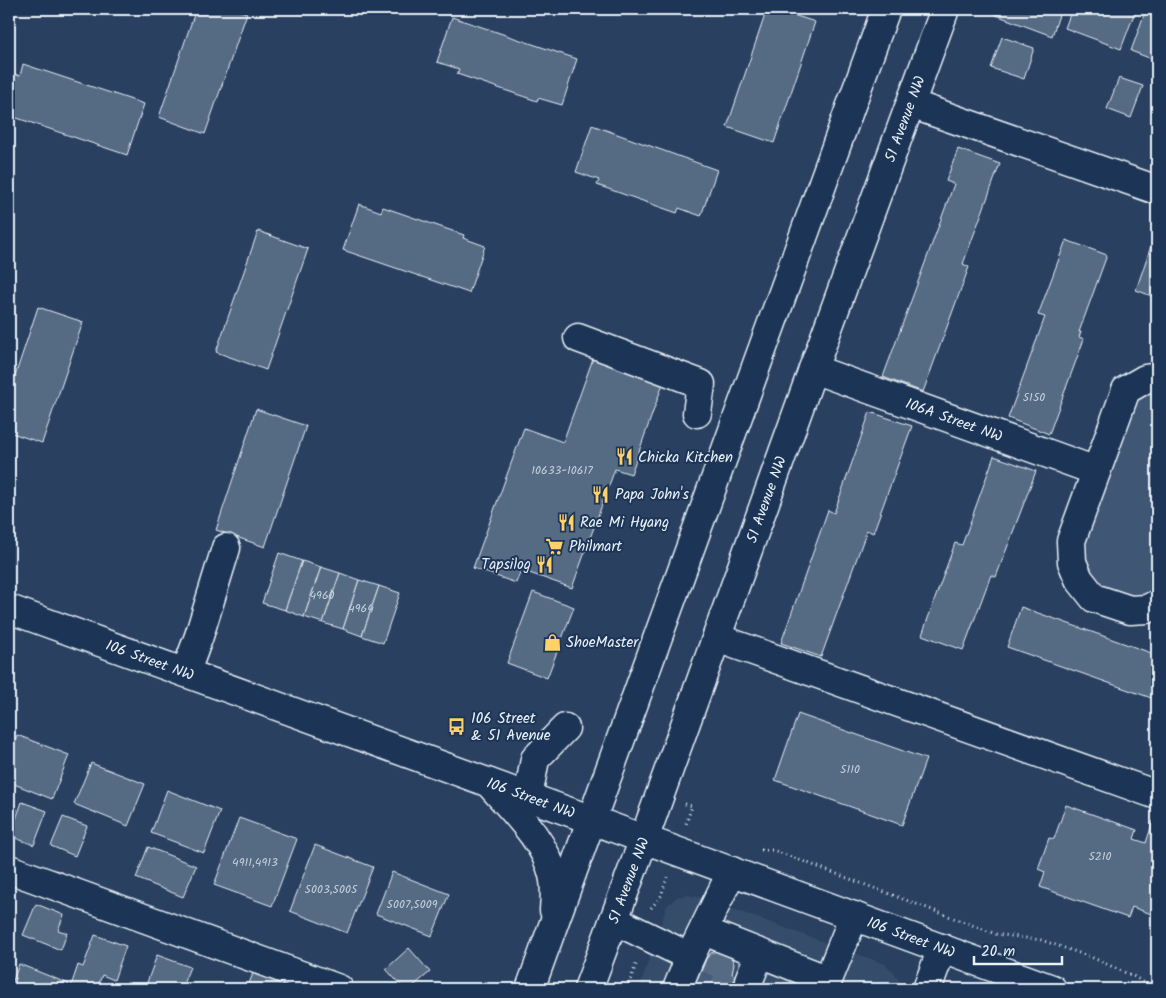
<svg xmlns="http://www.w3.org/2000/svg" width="1166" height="998" font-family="Kalam,sans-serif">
  <rect width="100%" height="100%" fill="#294061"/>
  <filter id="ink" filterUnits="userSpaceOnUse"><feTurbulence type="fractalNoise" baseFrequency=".02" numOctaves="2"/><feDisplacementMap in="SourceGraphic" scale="10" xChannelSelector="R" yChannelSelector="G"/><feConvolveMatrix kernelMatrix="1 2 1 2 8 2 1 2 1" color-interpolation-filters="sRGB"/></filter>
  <g filter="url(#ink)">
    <!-- built -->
    <path fill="#364d6b" d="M688 895 699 897 885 964 893 971 899 981 897 989H639L667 906 677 897Z"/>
    <!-- green -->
    <path fill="#415774" stroke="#94a4b6" d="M1157 391V589C1139 599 1136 599 1116 592 1111 590 1105 589 1101 586 1088 576 1085 558 1084 543L1136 399 1149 392Z"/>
    <!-- building -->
    <g fill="#556a83" stroke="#e8f1f8">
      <path d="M196 9H234L247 13 205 134 159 117Z"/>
      <path d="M767 9H775L815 22 774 143 727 127Z"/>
      <path d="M998 9H1061L1052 36 996 15Z"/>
      <path d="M1072 9H1136L1121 49 1065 28Z"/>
      <path d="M1146 9H1157V61L1131 51Z"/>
      <path d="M452 17 577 59 562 105 538 98 537 101 457 74 459 69 437 62Z"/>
      <path d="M1002 37 1034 48 1024 79 991 68Z"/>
      <path d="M23 64 144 104 127 155 11 116 9 121V72L20 76Z"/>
      <path d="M1119 78 1143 86 1131 118 1107 109Z"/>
      <path d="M592 125 717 170 701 216 679 208 677 213 597 185 599 180 576 172Z"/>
      <path d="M958 149 1000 164 963 264 969 267 923 392 883 377 954 184 946 181Z"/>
      <path d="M359 204 381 212 383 207 464 235 463 238 485 246 469 293 343 250Z"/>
      <path d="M258 231 308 249 266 370 216 352Z"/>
      <path d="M1066 240 1107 255 1079 332H1081L1079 337 1084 339 1049 434 1008 418 1045 317 1038 315Z"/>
      <path d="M1151 246 1157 248V298L1136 290Z"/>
      <path d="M38 307 83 322 42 443 9 432V394Z"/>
      <path d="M596 350 666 375 631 474 615 469 572 588 521 570 516 583 473 568 524 428 563 442Z"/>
      <path d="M256 409 306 426 265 547 216 530Z"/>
      <path d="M870 412 912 426 873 533 867 530 821 657 781 643 828 510 834 513Z"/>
      <path d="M994 456 1036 471 996 577 991 575 963 650 922 635 955 543 962 545Z"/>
      <path d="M279 553 302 561 285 610 262 603Z"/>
      <path d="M302 561 321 567 304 617 285 610Z"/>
      <path d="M321 567 340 573 323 623 304 617Z"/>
      <path d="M340 573 359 580 343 629 323 623Z"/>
      <path d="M359 580 379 586 362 636 343 629Z"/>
      <path d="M379 586 400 593 383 643 362 636Z"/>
      <path d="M533 592 574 607 547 678 507 663Z"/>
      <path d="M1021 607 1157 655V700L1007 647Z"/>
      <path d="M798 714 926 759 902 825 775 780Z"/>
      <path d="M17 735 69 755 52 799 9 782V756Z"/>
      <path d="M91 763 145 784 128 826 74 804Z"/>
      <path d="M167 790 220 811 204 853 151 833Z"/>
      <path d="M22 802 47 811 34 845 10 836Z"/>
      <path d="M1066 805 1137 830 1134 839 1146 843 1153 821 1157 823V916L1132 907 1128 918 1040 887 1045 872 1038 869 1049 838 1054 839Z"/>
      <path d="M9 806 17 809 9 830Z"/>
      <path d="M63 817 87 826 75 856 51 846Z"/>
      <path d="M239 818 297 839 272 906 214 885Z"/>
      <path d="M315 845 373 867 347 933 290 911Z"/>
      <path d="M148 847 196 866 183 897 136 878Z"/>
      <path d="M392 872 449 894 432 936 376 914Z"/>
      <path d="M36 904 64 915 58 930 67 933 61 950 23 935Z"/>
      <path d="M95 935 126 946 114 980 102 975 97 989H70L78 965 83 967Z"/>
      <path d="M409 948 430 972 410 989H404L386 969Z"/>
      <path d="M716 951H721L731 957 734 964 732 974 772 989H694L706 959 711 953Z"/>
      <path d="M157 955 190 967 181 989H149L145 988Z"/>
      <path d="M19 964 69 984 67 989H10Z"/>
      <path d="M255 968 285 979 282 989H247Z"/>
    </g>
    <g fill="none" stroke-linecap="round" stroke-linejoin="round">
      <!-- minor-tunnel -->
      <path stroke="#465b78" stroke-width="28" stroke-dasharray="28 14" stroke-linecap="butt" d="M696 984 709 989"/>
      <defs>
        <g id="minor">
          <path d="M911 104 1157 190"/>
          <path d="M578 338 701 384 697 413"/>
          <path id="s1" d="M813 369 1096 471"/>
          <path d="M1157 377 1145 379 1126 390 1071 541 1072 562 1079 579 1094 598 1130 610 1147 609 1157 604"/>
          <path id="s2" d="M9 609 592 820 1052 989"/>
          <path d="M717 638 1157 795"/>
          <path d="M186 671 199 636 226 548"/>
          <path d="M528 797 535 759 565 728"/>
          <path d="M9 869 339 989"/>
          <path d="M614 920 690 957 732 871"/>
          <path d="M704 931 828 980 854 916"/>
          <path d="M749 980 760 953"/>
          <path d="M677 989 690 957"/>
          <path d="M927 989 942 948"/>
        </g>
        <g id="major">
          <path d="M489 783C512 810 545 840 553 875 556 887 555 898 554 910"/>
          <path d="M530 989 886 9"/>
          <path id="s3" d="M588 989 644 839 813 369 945 9"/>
        </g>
      </defs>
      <!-- minor casing -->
      <use href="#minor" stroke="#e8f1f8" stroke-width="31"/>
      <!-- major casing -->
      <use href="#major" stroke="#e8f1f8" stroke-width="31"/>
      <!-- path -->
      <g stroke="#e8f1f8" stroke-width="3" stroke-dasharray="1 4" stroke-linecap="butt">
        <path d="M685 804 692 806 686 824"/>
        <path d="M761 850H773L996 934 1041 940 1091 957 1135 977 1154 989"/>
        <path d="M651 908 662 895V893L667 877"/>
        <path d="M627 989 637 962"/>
      </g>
      <!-- minor -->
      <use href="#minor" stroke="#1d3557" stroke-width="28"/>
      <!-- major -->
      <use href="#major" stroke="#1d3557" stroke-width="28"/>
    </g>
  </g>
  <!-- icons -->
  <defs>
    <symbol id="restaurant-bare" viewBox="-9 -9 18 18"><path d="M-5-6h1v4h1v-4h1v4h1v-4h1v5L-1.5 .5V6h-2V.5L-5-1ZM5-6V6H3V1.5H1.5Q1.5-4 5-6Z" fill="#ffd166" stroke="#1d3557" stroke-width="2.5" paint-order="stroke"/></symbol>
    <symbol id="supermarket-bare" viewBox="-9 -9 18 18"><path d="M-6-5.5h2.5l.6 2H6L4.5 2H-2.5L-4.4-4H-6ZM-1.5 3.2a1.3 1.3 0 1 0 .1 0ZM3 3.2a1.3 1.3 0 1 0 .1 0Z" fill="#ffd166" stroke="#1d3557" stroke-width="2.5" paint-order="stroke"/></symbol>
    <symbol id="shop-bare" viewBox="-9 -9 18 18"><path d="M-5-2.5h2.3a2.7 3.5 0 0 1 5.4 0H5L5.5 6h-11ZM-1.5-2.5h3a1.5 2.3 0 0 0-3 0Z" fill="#ffd166" stroke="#1d3557" stroke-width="2.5" paint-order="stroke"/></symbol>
    <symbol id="bus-bare" viewBox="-9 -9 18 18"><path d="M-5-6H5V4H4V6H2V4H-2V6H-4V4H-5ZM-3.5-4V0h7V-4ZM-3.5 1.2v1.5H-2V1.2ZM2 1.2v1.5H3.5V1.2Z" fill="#ffd166" stroke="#1d3557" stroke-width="2.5" paint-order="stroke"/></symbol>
  </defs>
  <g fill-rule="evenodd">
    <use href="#restaurant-bare" x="612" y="444" width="25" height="25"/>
    <use href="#restaurant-bare" x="588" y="482" width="25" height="25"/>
    <use href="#restaurant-bare" x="554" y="510" width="25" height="25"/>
    <use href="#supermarket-bare" x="542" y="534" width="25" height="25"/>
    <use href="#restaurant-bare" x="532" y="552" width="25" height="25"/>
    <use href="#shop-bare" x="540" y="630" width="25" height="25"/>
    <use href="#bus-bare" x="444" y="714" width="25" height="25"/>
  </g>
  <g text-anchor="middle" stroke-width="4" stroke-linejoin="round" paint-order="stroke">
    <!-- number labels -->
    <g font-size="12" fill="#c3cfdb">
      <text x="1034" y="401">5150</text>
      <text x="562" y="474">10633-10617</text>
      <text x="322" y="599">4960</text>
      <text x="361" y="612">4964</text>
      <text x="850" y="773">5110</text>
      <text x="1100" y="860">5210</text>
      <text x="255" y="866">4911,4913</text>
      <text x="331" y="893">5003,5005</text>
      <text x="412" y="908">5007,5009</text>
    </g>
    <!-- street labels -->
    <g font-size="15" fill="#e8f1f8" stroke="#1d3557">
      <text dy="5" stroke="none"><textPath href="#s3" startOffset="926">51 Avenue NW</textPath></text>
      <text dy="5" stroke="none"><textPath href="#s1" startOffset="150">106A Street NW</textPath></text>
      <text dy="5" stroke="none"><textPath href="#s3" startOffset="521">51 Avenue NW</textPath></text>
      <text dy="5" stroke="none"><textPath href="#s2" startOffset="150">106 Street NW</textPath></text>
      <text dy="5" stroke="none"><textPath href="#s2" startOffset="555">106 Street NW</textPath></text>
      <text dy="5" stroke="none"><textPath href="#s3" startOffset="116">51 Avenue NW</textPath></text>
      <text dy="5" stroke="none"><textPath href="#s2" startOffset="960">106 Street NW</textPath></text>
    </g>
    <!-- poi labels -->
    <g font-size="15" fill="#e8f1f8" stroke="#1d3557" text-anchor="start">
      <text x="638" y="462">Chicka Kitchen</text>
      <text x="615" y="499">Papa John's</text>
      <text x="580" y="527">Rae Mi Hyang</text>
      <text x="569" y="551">Philmart</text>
      <text x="531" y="569" text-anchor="end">Tapsilog</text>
      <text x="566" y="647">ShoeMaster</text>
      <text x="471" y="723">106 Street<tspan x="471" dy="17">&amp; 51 Avenue</tspan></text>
    </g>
  </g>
  <!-- margin -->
  <rect width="1166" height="998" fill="none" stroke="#1d3557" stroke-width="30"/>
  <rect x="15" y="15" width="1136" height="968" fill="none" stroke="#e8f1f8" stroke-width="2" filter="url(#ink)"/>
  <!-- scale -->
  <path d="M974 956v8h88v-8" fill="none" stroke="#e8f1f8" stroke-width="2.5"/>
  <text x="981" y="956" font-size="15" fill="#e8f1f8" stroke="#1d3557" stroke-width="4" paint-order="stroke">20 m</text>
</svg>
